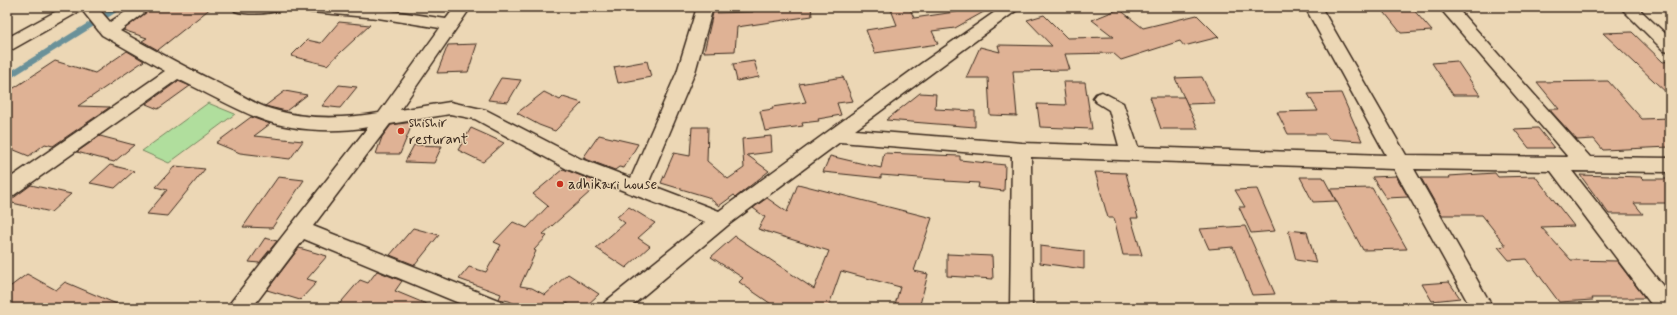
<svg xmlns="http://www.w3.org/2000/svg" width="1677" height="315" font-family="Mynerve,sans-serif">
  <rect width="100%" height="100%" fill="#ecd7b5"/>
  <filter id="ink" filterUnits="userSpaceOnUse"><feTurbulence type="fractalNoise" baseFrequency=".025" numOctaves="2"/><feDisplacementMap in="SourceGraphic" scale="8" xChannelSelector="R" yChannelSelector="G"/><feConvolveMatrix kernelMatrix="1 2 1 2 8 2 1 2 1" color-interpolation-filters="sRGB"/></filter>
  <g filter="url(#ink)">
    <!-- green -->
    <path fill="#b0de9d" stroke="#76845e" d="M208 103 235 114 169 163 142 151Z"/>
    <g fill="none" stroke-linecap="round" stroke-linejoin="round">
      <!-- stream -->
      <path stroke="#6b9199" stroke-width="6" d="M7 77 119 7"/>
    </g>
    <!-- building -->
    <g fill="#dfb295" stroke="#3b2a1e">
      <path d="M153 7H212L158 50 142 41 147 38 123 30Z"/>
      <path d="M762 7H811L812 16 737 27 735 51 704 52 713 13 753 12 752 8Z"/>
      <path d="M890 7H909L914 18 989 7V9L955 28 932 31 938 44 875 53 866 30 897 25Z"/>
      <path d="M1411 7 1432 31 1401 33 1381 8Z"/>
      <path d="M1119 9 1143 28 1197 15 1219 37 1184 46 1180 41 1121 60 1113 53 1065 54 1070 70 1013 71 1017 116 990 115 988 78H966L980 47 1000 52 998 45 1052 46 1027 20 1044 15 1067 38 1114 37 1092 20Z"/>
      <path d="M339 22 370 25 327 65 291 56 307 40 321 43Z"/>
      <path d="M1632 32 1663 62 1670 61V96L1603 33Z"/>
      <path d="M477 44 468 72 437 73 448 45Z"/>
      <path d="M127 51 144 61 78 106 110 107 53 146 45 144 29 156 7 147V86L14 88 55 61 95 73Z"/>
      <path d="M647 61 651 77 618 83 614 67Z"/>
      <path d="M754 61 759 77 737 81 733 64Z"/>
      <path d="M1457 61 1480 95H1453L1432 63Z"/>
      <path d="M843 77 853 101 837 103 841 115 818 119 819 121 802 123 803 126 765 131 760 111 773 109 772 107 806 102 799 84Z"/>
      <path d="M1202 77 1215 103 1187 104 1175 78Z"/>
      <path d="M501 78 521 80 508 102 488 100Z"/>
      <path d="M178 81 190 86 158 109 146 104Z"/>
      <path d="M1608 81 1642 119 1670 118V147L1603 150 1594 139 1577 140 1549 109H1559L1537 82Z"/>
      <path d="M1063 82H1085L1092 129 1040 127 1037 104 1066 105Z"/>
      <path d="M339 85 357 87 340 108 322 106Z"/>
      <path d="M285 91 307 95 286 111 265 106Z"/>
      <path d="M544 92 560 100 563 97 582 103 555 131 539 125 517 113Z"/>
      <path d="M920 93 936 94 935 109 975 111V127L886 120Z"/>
      <path d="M1341 93 1362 141 1329 139 1326 134H1288L1277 112 1318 111 1308 94Z"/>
      <path d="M1150 97H1184L1198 129H1161Z"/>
      <path d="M251 117 270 124 254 136 303 141 290 159 240 153 216 143Z"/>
      <path d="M413 122 400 154H376L382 137 391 125Z"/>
      <path d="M692 127H708L707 161 728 179 744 168 742 139 771 136 772 152 747 155 769 171 736 197 734 195 719 206 708 197 661 183 674 153 690 156Z"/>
      <path d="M471 128 489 136 504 143 483 162 458 150Z"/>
      <path d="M1538 128 1554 148H1529L1514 129Z"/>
      <path d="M599 135 638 144 624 168 619 167 615 170 583 158Z"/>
      <path d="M100 136 134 145 114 162 77 152Z"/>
      <path d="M414 145 442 146 434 163 405 162Z"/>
      <path d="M884 153 960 156V160L1005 165 1004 191 978 188 979 183 945 181V179V180L881 175V178L823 172 830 156 881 168Z"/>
      <path d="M110 165 134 171 115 188 90 183Z"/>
      <path d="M175 166 205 169 167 216 147 214 167 190 156 187Z"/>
      <path d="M563 169 600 183 543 234 547 236 534 250 536 251 520 286 532 288 545 295 568 274 599 294 584 308H574L567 303 565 306 570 308H523L509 301 499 299 501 294 459 279 469 267 486 272 501 245 494 242 513 222 527 228 548 206 533 194Z"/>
      <path d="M1095 172 1126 173 1138 218H1131L1142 255H1123L1114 218H1108Z"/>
      <path d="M1495 173 1498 177 1535 176 1574 226 1541 227 1571 260 1617 261 1645 298H1592L1593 300 1559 302 1527 259 1509 260 1498 247 1506 246 1482 215H1442L1421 178H1450L1449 176Z"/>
      <path d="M1580 175 1641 177 1643 179H1670V203H1634L1643 214H1609Z"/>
      <path d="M1396 176 1408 197 1386 198 1372 177Z"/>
      <path d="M278 177 304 180 272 228 243 227Z"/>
      <path d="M1300 177H1323L1336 201 1313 202Z"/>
      <path d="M798 184 932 218 914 271 928 274 919 308H894L900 287 841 271 828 308H777L739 282 743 278 711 257 735 236 814 289 829 251 758 229 765 217 753 208 767 198 787 212Z"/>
      <path d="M31 185 71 194 51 212 8 202Z"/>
      <path d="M1372 188 1407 249 1363 250 1330 189Z"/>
      <path d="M1257 189 1275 231 1251 233 1239 207H1245L1235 190Z"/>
      <path d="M629 207 655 223 638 238 650 246 626 268 596 248 625 223 617 217Z"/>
      <path d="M1245 226 1275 294 1252 295 1233 247 1209 249 1200 229Z"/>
      <path d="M413 228 439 235 415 265 390 255Z"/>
      <path d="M1288 230 1307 232 1316 263 1296 260Z"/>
      <path d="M265 238 277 241 259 263 249 262Z"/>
      <path d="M1040 246 1084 251V269L1040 263Z"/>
      <path d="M299 248 327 256 307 279 317 282 300 300 267 290Z"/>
      <path d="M947 254 992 256 993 279 947 276Z"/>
      <path d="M377 271 402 281 395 291 436 308H336L360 280 368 283Z"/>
      <path d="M27 274 56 290 65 282 126 308H7V289Z"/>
      <path d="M1449 282 1460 298 1432 301 1422 284Z"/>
    </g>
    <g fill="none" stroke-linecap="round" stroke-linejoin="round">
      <defs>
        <g id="minor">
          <path d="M64 7H97L110 22 133 7H152L120 31C156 51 192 71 230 89 243 96 257 105 271 109 306 120 343 119 379 113L440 28 378 18 311 12 305 10 303 7H366L446 19 455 7H471L400 110 450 102 486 110 581 159 631 178 677 72 697 7H713L695 72 648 184 719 211 922 63 1002 7H1021L855 130 1022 143 1119 146 1109 110 1096 102 1093 98 1096 94 1102 92 1123 103 1138 147 1386 155 1305 7H1321L1406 155 1568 157 1439 7H1456L1590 157 1670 158V172L1572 171 1670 295V308H1654L1551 171 1414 169 1493 308H1471L1394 169 1031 157 1032 308H1010L1012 156 840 142 728 225 629 308H602L605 302 705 222 567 169 475 119 450 114 390 124 313 226 503 302 506 308H471L304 239 252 308H228L231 302 368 127C334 133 291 131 258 118 231 107 205 92 178 79L14 195 7 197V180L165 71 102 35 82 10 13 49 7 50V38Z"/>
          <path d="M234 7H282L280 10C267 14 248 15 235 11Z"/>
          <path d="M1620 7H1637L1670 38V52L1664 51Z"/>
        </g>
      </defs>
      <!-- minor casing -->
      <use href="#minor" stroke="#3b2a1e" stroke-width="3"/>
      <!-- minor -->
      <use href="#minor" fill="#ecd7b5" fill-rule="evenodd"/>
    </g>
  </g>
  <!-- markers -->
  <g fill="#c8321e" stroke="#ecd7b5" stroke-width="1.5">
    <circle cx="401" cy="131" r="4"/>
    <circle cx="560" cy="184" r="4"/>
  </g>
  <g text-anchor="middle" stroke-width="3" stroke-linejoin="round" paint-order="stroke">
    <!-- poi labels -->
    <g font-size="15" fill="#3b2a1e" stroke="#ecd7b5" text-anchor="start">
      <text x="409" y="127">shishir<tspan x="409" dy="17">resturant</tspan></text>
      <text x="568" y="189">adhikari house</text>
    </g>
  </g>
  <!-- margin -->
  <rect width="1677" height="315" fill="none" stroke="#ecd7b5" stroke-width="24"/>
  <rect x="12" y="12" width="1653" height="291" fill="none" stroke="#3b2a1e" stroke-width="1.5" filter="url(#ink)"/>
</svg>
